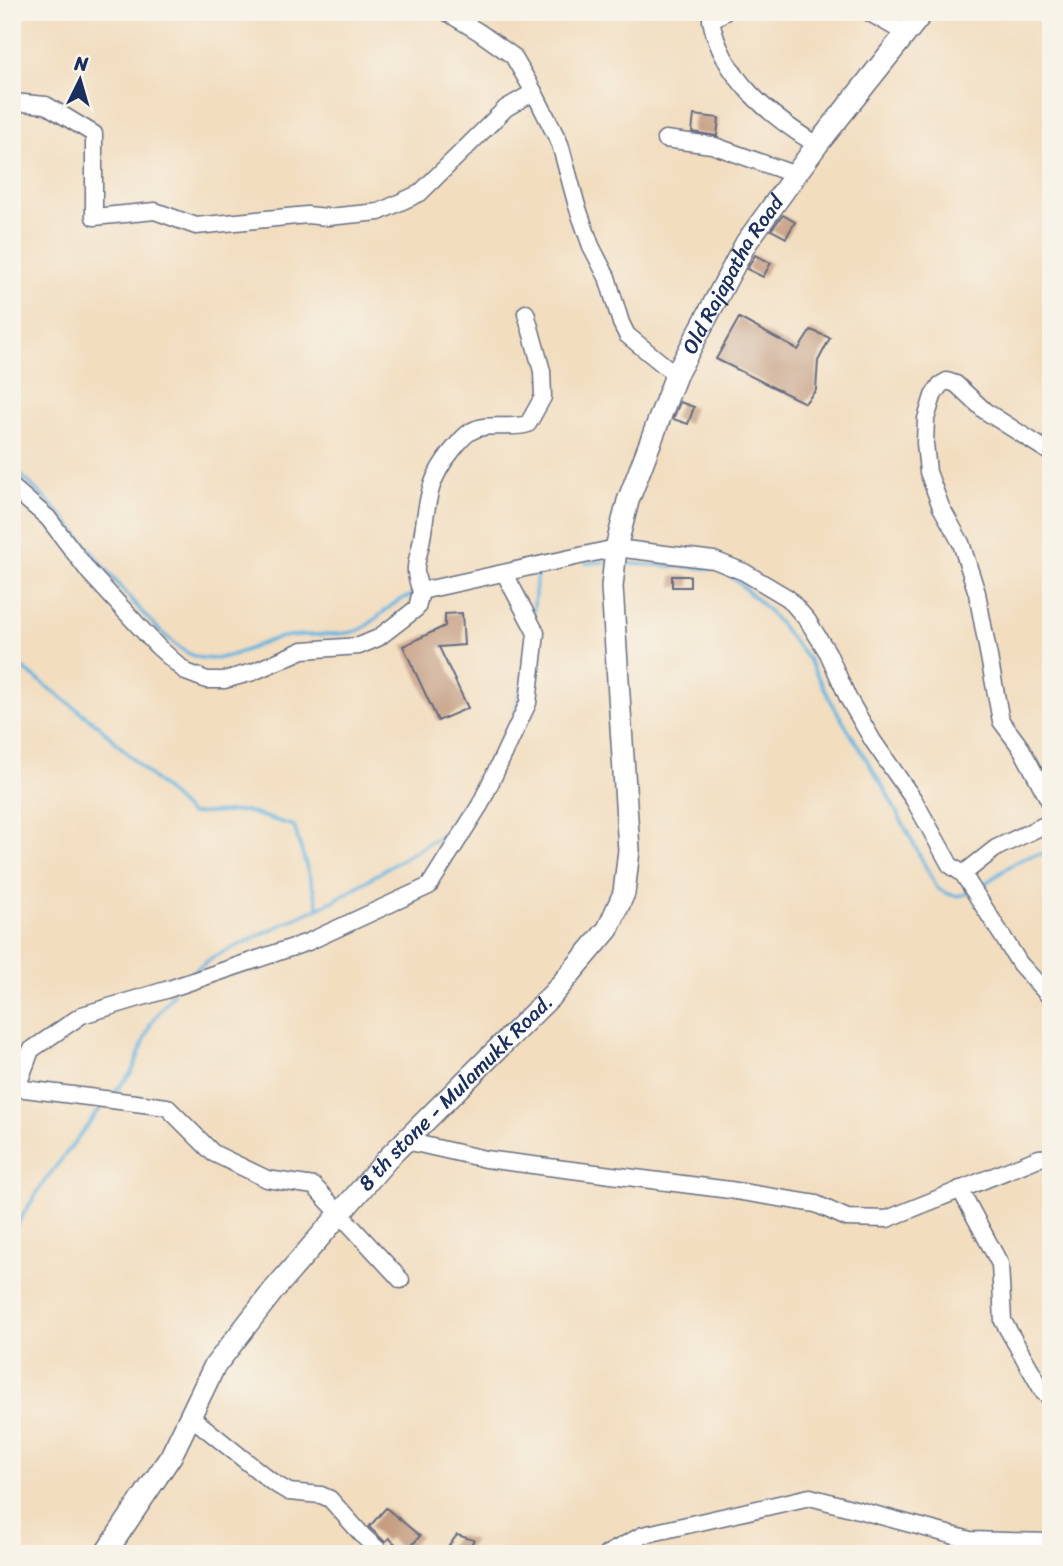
<svg xmlns="http://www.w3.org/2000/svg" width="1063" height="1566" font-family="Sriracha,sans-serif">
  <rect width="100%" height="100%" fill="#f7f3e8"/>
  <filter id="ink" filterUnits="userSpaceOnUse"><feTurbulence type="fractalNoise" baseFrequency=".0143" numOctaves="2"/><feDisplacementMap in="SourceGraphic" scale="14" xChannelSelector="R" yChannelSelector="G"/><feConvolveMatrix kernelMatrix="1 2 1 2 8 2 1 2 1" color-interpolation-filters="sRGB"/></filter>
  <filter id="wash" filterUnits="userSpaceOnUse"><feTurbulence type="fractalNoise" baseFrequency=".00686" numOctaves="4" result="noise"/><feDisplacementMap in="SourceGraphic" scale="28" xChannelSelector="R" yChannelSelector="G"/><feGaussianBlur stdDeviation="1.57" result="paint"/><feColorMatrix in="noise" values="0 0 0 0 0 0 0 0 0 0 0 0 0 0 0 0 0 1.4 0 .05"/><feComposite in="paint" operator="in"/></filter>
  <g filter="url(#wash)">
    <rect width="100%" height="100%" fill="#f2ddbf"/>
    <g fill="none" stroke-linecap="round" stroke-linejoin="round">
      <!-- stream -->
      <g stroke="#65b4df" stroke-width="3.5">
        <path d="M12 466C30 484 48 501 65 519 93 550 161 647 197 657 224 664 250 647 274 639 294 632 330 637 353 632 375 627 391 596 417 595"/>
        <path d="M586 563 606 562"/>
        <path d="M620 563 717 569 732 577 768 610 808 659 836 710 884 788 937 888C948 895 958 899 969 892"/>
        <path d="M533 616 537 573"/>
        <path d="M12 660 99 726 190 814 245 811 294 826 319 908"/>
        <path d="M516 712 523 682"/>
        <path d="M976 889C1001 875 1021 851 1051 854"/>
        <path d="M192 973 213 957 335 900 460 824"/>
        <path d="M113 1094 132 1072 151 1023 173 994"/>
        <path d="M12 1232 44 1182 103 1105"/>
      </g>
    </g>
    <g id="blocks">
      <!-- building -->
      <g fill="#c59d82">
        <path d="M694 115 719 118 717 136 692 132Z"/>
        <path d="M783 215 795 222 786 238 771 230Z"/>
        <path d="M755 255 771 263 763 277 747 269Z"/>
        <path d="M739 318 798 350 811 330 830 338 818 361 816 390 805 403 716 359Z"/>
        <path d="M680 402 694 407 688 424 673 419Z"/>
        <rect x="672" y="576" width="18" height="11"/>
        <path d="M462 613 464 645 439 647 468 708 438 721 403 646 445 626V614Z"/>
        <path d="M386 1508 420 1536 405 1553 389 1538 385 1542 369 1527Z"/>
        <path d="M457 1535 474 1540 465 1554H443Z"/>
      </g>
    </g>
  </g>
  <g filter="url(#ink)">
    <use href="#blocks" fill-opacity="0" stroke="#666c80" stroke-width="2"/>
    <g fill="none" stroke-linecap="round" stroke-linejoin="round">
      <defs>
        <g id="minor">
          <path d="M446 12 479 32 513 56 534 92"/>
          <path d="M725 12 711 20C722 78 770 116 817 145"/>
          <path d="M868 12 905 33"/>
          <path d="M12 102 46 105 94 134V217L155 211 196 226 307 215 328 217 379 212 420 193 506 108 534 92 560 144 577 206 591 246 607 277 621 323 627 335 676 375"/>
          <path d="M665 139 712 145 796 175"/>
          <path d="M1051 453 985 411 956 384 947 381 940 385 933 396 926 419 925 443 928 472 941 507 961 543 977 593 1001 721 1021 748 1051 804"/>
          <path d="M12 487 48 518 89 572 157 646 186 672 207 680H224L253 672 303 650 359 646 378 638 417 608 421 591"/>
          <path d="M421 591 616 548 714 560 744 572 788 598 808 621 828 653 848 698 873 741 914 800 950 865 963 874 1020 964 1051 998"/>
          <path d="M421 591C411 566 418 563 422 538 428 502 427 482 451 452 457 445 462 437 470 432 487 421 509 430 528 424L543 397 542 371 526 313"/>
          <path d="M963 874 996 848 1051 822"/>
          <path d="M406 1141 485 1159 730 1190 816 1204 847 1218 887 1219 1039 1158 1051 1157"/>
          <path d="M960 1189 1000 1264 1003 1321 1044 1393 1051 1397"/>
          <path d="M401 1280 314 1186 267 1179 213 1153 167 1107 17 1088 31 1050 82 1015 166 990 308 942 429 886 480 805 528 703 536 633 505 574"/>
          <path d="M190 1416 272 1482 289 1492 321 1495 330 1499 364 1537 383 1554"/>
          <path d="M607 1554 643 1535 810 1497 970 1540 1051 1542"/>
        </g>
        <g id="secondary">
          <path id="s1" d="M105 1554 171 1456 214 1367 273 1291 390 1156 553 994 608 929 624 893 629 850 612 587 616 548 628 501 676 375 746 243 817 145 923 12"/>
        </g>
      </defs>
      <!-- minor casing -->
      <use href="#minor" stroke="#666c80" stroke-width="19"/>
      <!-- secondary casing -->
      <use href="#secondary" stroke="#666c80" stroke-width="24"/>
      <!-- minor -->
      <use href="#minor" stroke="#fff" stroke-width="16"/>
      <!-- secondary -->
      <use href="#secondary" stroke="#fff" stroke-width="21"/>
    </g>
  </g>
  <g text-anchor="middle" stroke-width="5" stroke-linejoin="round" paint-order="stroke">
    <!-- street labels -->
    <g font-size="21" fill="#1b2f5e" stroke="#f7f3e8">
      <text dy="7" stroke="none"><textPath href="#s1" startOffset="1491">Old Rajapatha Road</textPath></text>
      <text dy="7" stroke="none"><textPath href="#s1" startOffset="583">8 th stone - Mulamukk Road.</textPath></text>
    </g>
  </g>
  <!-- margin -->
  <rect width="1063" height="1566" fill="none" stroke="#f7f3e8" stroke-width="42"/>
  <!-- north arrow -->
  <g transform="translate(80 80) rotate(5)" stroke="#f7f3e8" stroke-width="5" paint-order="stroke">
  <path d="M0-5L12 26L0 18L-12 26Z" fill="#1b2f5e"/>
  <text y="-10" font-size="19" font-weight="bold" text-anchor="middle" fill="#1b2f5e">N</text>
  </g>
</svg>
